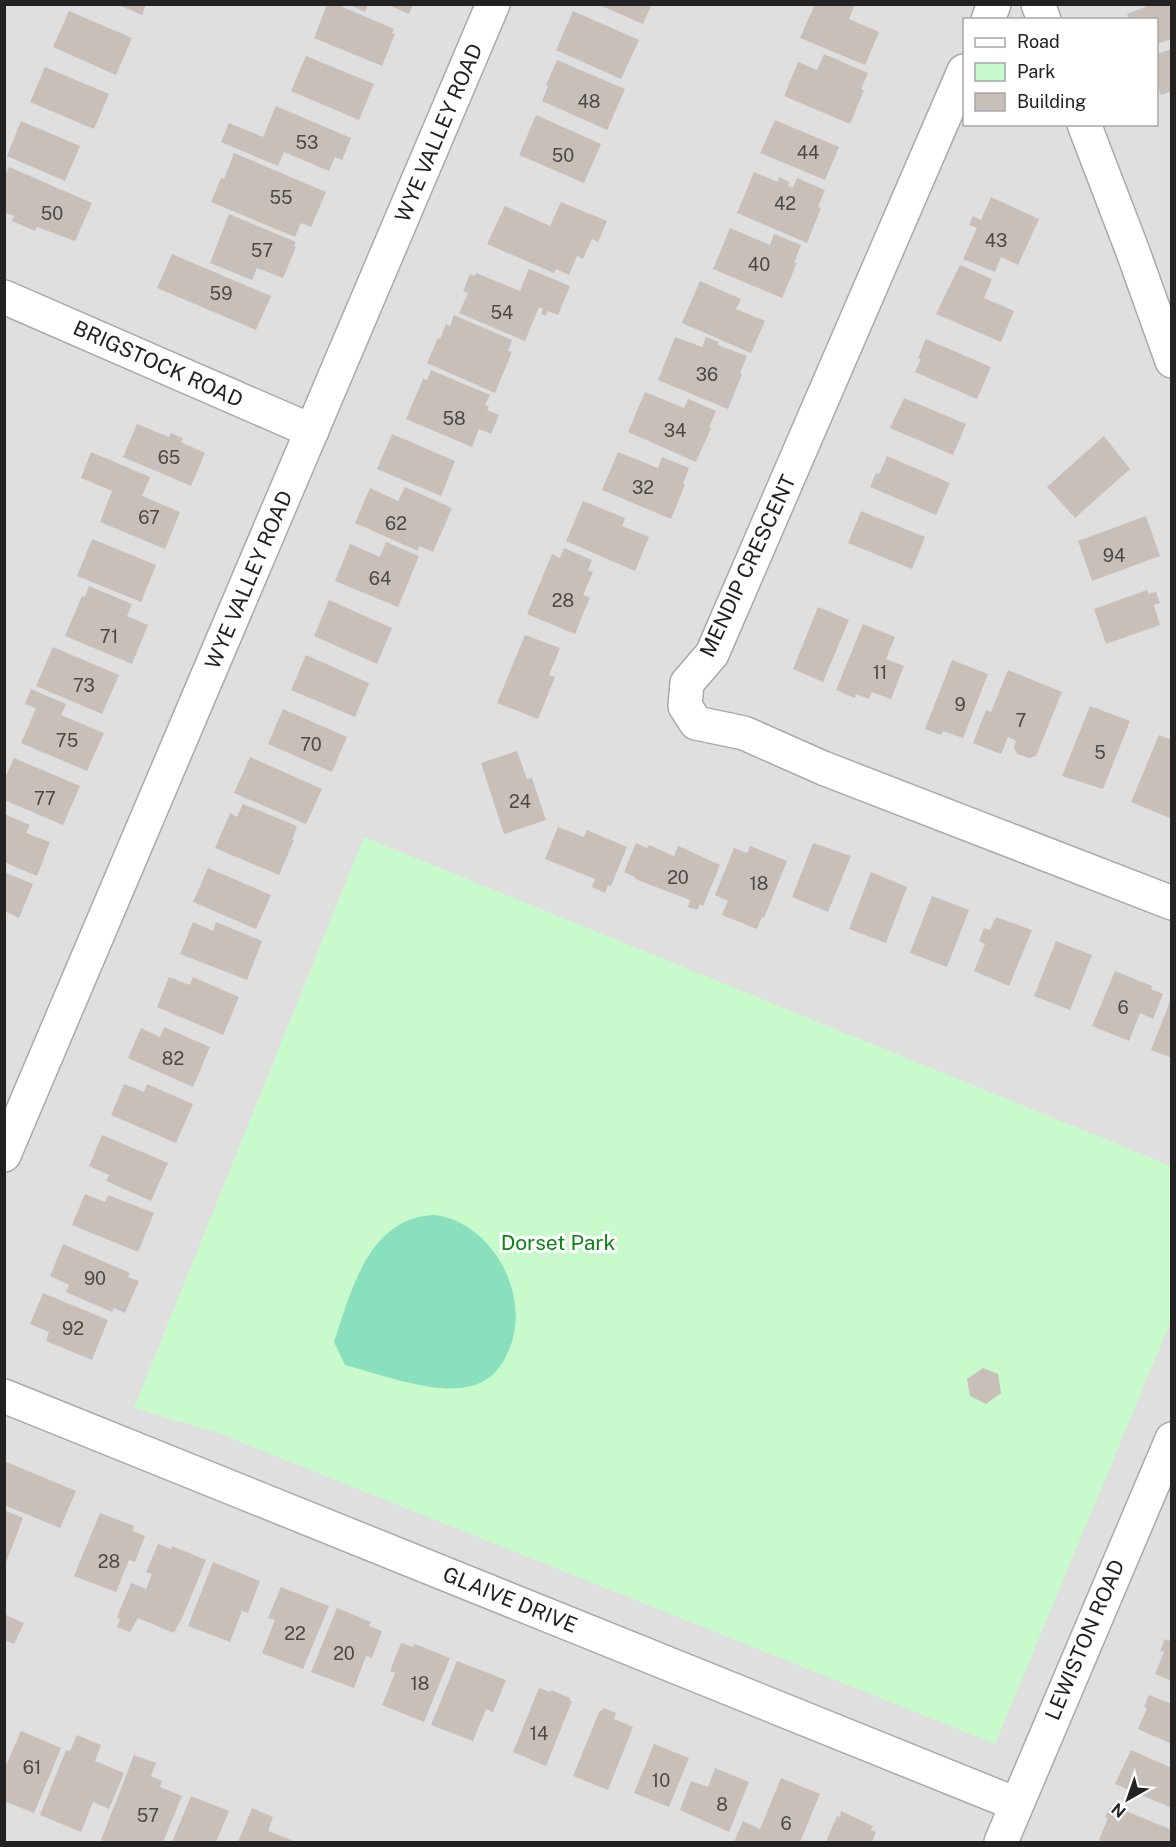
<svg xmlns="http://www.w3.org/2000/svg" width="1176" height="1847" font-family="'Public Sans',sans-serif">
  <rect width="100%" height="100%" fill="#f2efe9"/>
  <!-- residential -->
  <path fill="#e0dfdf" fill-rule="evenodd" d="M5 5H1171V1842H5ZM964 20H1156V124H964Z"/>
  <!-- park -->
  <path fill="#c8facc" d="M364 837 1171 1166V1321L995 1744 218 1433 134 1408Z"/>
  <!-- pitch -->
  <path fill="#88e0be" d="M435 1215C495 1223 534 1301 507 1354 499 1372 486 1384 466 1387 433 1394 379 1374 345 1365L334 1342C351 1292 368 1217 435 1215Z"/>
  <!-- building -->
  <g fill="#c7bfb8">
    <path d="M116 4H146L142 15Z"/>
    <path d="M327 4H336L394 29 392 33 395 34 382 66 314 38Z"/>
    <path d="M348 4H368L365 12Z"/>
    <path d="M597 4H652L643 24Z"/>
    <path d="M815 4H855L849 19 879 32 865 65 800 38Z"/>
    <path d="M1153 4H1172V39L1156 44V20H1129L1127 14Z"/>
    <path d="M388 5H413L409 14Z"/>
    <path d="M69 11 132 38 116 75 53 47Z"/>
    <path d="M573 11 639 40 621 79 556 50Z"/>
    <path d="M1172 49V91L1161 95 1156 81V54Z"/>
    <path d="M824 54 868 73 861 89 864 90 850 124 784 96 798 62 817 70Z"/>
    <path d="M306 56 374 84 359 120 291 91Z"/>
    <path d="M557 60 625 89 607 130 542 101 548 86 546 85Z"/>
    <path d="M45 67 109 94 94 129 30 102Z"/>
    <path d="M276 106 351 138 342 160 335 157 329 171 284 152 278 166 221 142 229 123 263 137Z"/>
    <path d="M536 115 601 144 584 183 519 155Z"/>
    <path d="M775 120 839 147 825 180 760 153Z"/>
    <path d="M21 121 80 146 65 181 7 156Z"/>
    <path d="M234 153 326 192 311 227 301 223 295 237 211 202 221 178 224 179Z"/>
    <path d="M9 167 92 203 75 241 37 227 35 231 12 221 14 216 4 212V178Z"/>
    <path d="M754 172 778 182 779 177 789 182 788 186 793 188 797 178 825 190 818 207 821 208 807 243 737 213Z"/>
    <path d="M991 197 1039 219 1018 265 1001 257 995 272 963 259 977 228 969 225 973 216 981 220Z"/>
    <path d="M561 202 607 221 598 242 592 239 583 259 577 256 569 275 556 269 554 273 487 244 505 206 550 226Z"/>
    <path d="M229 214 296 242 294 246 296 247 283 278 257 268 252 280 210 263Z"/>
    <path d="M730 228 770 245 774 234 801 245 794 263H797L782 298 713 269Z"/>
    <path d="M172 254 271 296 256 330 157 288Z"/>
    <path d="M960 265 992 279 984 298 1014 311 1001 342 936 314Z"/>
    <path d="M529 269 570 286 558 315 548 311 546 316 541 314 543 309 539 307 525 341 459 313 468 293 463 291 470 274 475 276 476 273 520 291Z"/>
    <path d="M700 281 741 299 736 309 765 321 751 353 682 323Z"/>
    <path d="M454 315 512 340 508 351 512 352 495 393 427 363 438 338 440 339 446 324 450 326Z"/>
    <path d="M675 337 702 347 706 337 719 342 718 345 747 356 740 373 742 374 728 409 658 380Z"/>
    <path d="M926 339 991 367 977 399 915 372 921 359 918 358Z"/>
    <path d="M431 370 490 395 485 405 489 407 487 410 499 415 491 434 479 429 472 447 406 419 423 379 427 380Z"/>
    <path d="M645 392 684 408 688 399 716 411 709 427 711 428 696 462 628 432Z"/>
    <path d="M904 398 966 424 953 455 890 428Z"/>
    <path d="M137 424 169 437 171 433 183 438 181 442 205 453 191 486 123 457Z"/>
    <path d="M392 434 455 461 441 496 377 469Z"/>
    <path d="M1104 436 1130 469 1075 518 1047 487Z"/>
    <path d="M91 452 150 477 142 496 180 512 165 549 100 522 112 491 81 478Z"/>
    <path d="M618 452 658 468 662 457 689 468 683 484 685 485 671 519 602 490Z"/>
    <path d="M887 456 950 483 936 515 870 487 876 473 879 474Z"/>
    <path d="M405 487 452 508 433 552 419 546 418 551 355 523 370 488 398 501Z"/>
    <path d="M583 501 625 518 622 526 649 537 635 571 566 541Z"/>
    <path d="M861 511 925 537 912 569 848 543Z"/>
    <path d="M1146 516 1160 556 1092 581 1078 541Z"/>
    <path d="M92 539 156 565 141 602 77 576Z"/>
    <path d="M386 542 419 556 398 607 335 581 350 544 380 557Z"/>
    <path d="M564 548 592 560 588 570 593 572 583 595 590 597 575 634 527 614 552 554 560 558Z"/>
    <path d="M89 586 132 604 127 616 148 625 132 664 65 636 82 596 85 597Z"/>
    <path d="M1147 590 1148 594 1156 592 1160 603 1154 605 1160 625 1106 644 1094 609Z"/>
    <path d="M329 600 392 628 377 664 314 636Z"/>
    <path d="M818 607 849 620 823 682 793 669Z"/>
    <path d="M863 624 895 637 886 659 904 666 891 699 872 692 869 699 856 694 855 698 836 690Z"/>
    <path d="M525 635 560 648 549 675 555 677 538 719 497 703Z"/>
    <path d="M53 647 119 675 102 714 36 686Z"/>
    <path d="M306 655 369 683 355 717 291 690Z"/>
    <path d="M952 660 988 674 963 738 943 731 941 735 925 729Z"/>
    <path d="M1008 670 1062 692 1036 756 1029 758 1017 754 1014 747 1016 741 1008 737 1001 754 973 743 986 710 991 712Z"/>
    <path d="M31 689 66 704 61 715 104 733 87 771 21 743 36 708 25 704Z"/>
    <path d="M1090 706 1130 721 1103 789 1062 776Z"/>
    <path d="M283 709 347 737 332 772 268 744Z"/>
    <path d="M1159 735 1172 740V814L1170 818 1131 802Z"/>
    <path d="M517 751 527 779 532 778 546 820 504 834 481 763Z"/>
    <path d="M250 757 322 789 306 824 234 793Z"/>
    <path d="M14 758 80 786 63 825 4 800V780Z"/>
    <path d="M243 804 297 826 292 840H294L279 875 215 848 230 813 237 817Z"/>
    <path d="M4 814 30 825 26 833 50 842 37 876 4 862Z"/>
    <path d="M558 827 584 837 587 830 627 847 611 886 608 885 605 893 592 887 595 879 545 859Z"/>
    <path d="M636 843 647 848 649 845 674 856 678 846 720 865 703 906 700 904 697 910 688 907 690 900 635 879V877L624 872Z"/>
    <path d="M813 843 851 856 828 912 792 897Z"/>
    <path d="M750 846 787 861 764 918 762 917 757 929 722 915 728 901 715 895 734 848 747 853Z"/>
    <path d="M208 868 271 895 256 929 193 902Z"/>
    <path d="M4 872 33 884 19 918 4 911Z"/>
    <path d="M871 872 907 887 886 943 849 929Z"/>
    <path d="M932 896 969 910 947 967 910 953Z"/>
    <path d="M996 917 1032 930 1009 986 974 971 985 944 979 941 984 928 990 930Z"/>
    <path d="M193 922 213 931 216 922 262 941 247 980 180 954Z"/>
    <path d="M1056 941 1092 955 1070 1010 1034 996Z"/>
    <path d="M1115 971 1152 986 1151 989 1163 994 1153 1019 1140 1013 1129 1041 1092 1026Z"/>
    <path d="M169 977 190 985 193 977 239 997 223 1035 157 1007Z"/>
    <path d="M1171 999 1172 1000V1058L1151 1050Z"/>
    <path d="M164 1027 210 1047 193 1087 128 1058 141 1028 160 1037Z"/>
    <path d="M124 1084 144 1092 147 1084 193 1104 176 1143 111 1115Z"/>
    <path d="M102 1135 168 1163 151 1201 106 1181 109 1175 89 1166Z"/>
    <path d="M85 1194 105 1202 108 1195 154 1213 138 1252 72 1225Z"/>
    <path d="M63 1244 130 1273 128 1277 139 1281 125 1313 114 1308 112 1312 66 1292 69 1285 50 1276Z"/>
    <path d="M43 1293 108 1320 92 1360 46 1341 49 1332 30 1324Z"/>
    <path d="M983 1368 998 1374 1001 1393 986 1404 970 1396 967 1379Z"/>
    <path d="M4 1461 76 1491 60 1528 4 1505Z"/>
    <path d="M4 1510 23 1518 5 1565H4Z"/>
    <path d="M100 1513 134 1526 133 1531 145 1536 135 1562 129 1560 116 1592 74 1576Z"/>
    <path d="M158 1544 171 1549 172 1546 206 1560 180 1623H179L174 1633 138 1618 130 1632 117 1627 120 1619 117 1617 131 1583 146 1589 152 1574 146 1572Z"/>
    <path d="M213 1562 260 1581 248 1613 242 1611 230 1642 188 1626Z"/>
    <path d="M281 1587 329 1606 303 1669 262 1653 275 1620 268 1618Z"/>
    <path d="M337 1608 371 1622 369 1626 382 1631 372 1658 366 1656 354 1688 311 1672Z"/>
    <path d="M4 1614 24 1623 14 1644 4 1640Z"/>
    <path d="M1172 1636V1681L1155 1674 1164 1652 1160 1651 1165 1639 1169 1641Z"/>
    <path d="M401 1643 413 1647 415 1644 450 1658 424 1722 382 1705 395 1673 390 1671Z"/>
    <path d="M457 1661 506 1680 493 1712 486 1709 473 1741 431 1725Z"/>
    <path d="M539 1688 550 1692 551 1690 570 1698 569 1700 572 1701 546 1766 513 1752Z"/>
    <path d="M1149 1695 1172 1704V1744L1138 1729 1147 1708 1144 1707Z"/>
    <path d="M603 1708 616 1713 614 1719 633 1727 608 1790 573 1776 600 1710 602 1711Z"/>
    <path d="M21 1731 61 1748 34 1813 4 1801V1770Z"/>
    <path d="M77 1735 101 1745 95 1761 124 1773 109 1809 93 1802 81 1832 40 1815 66 1750 70 1751Z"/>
    <path d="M654 1744 689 1758 669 1807 634 1793Z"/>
    <path d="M1131 1750 1172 1768V1808L1115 1784Z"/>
    <path d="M134 1755 156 1763 151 1776 162 1781 160 1787 182 1796 163 1842H106L101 1840Z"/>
    <path d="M715 1768 749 1782 729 1832 680 1810 691 1781 708 1787Z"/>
    <path d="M781 1778 820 1794 800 1842H734L743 1821 760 1829Z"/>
    <path d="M191 1796 229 1811 216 1842H172Z"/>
    <path d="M1114 1806 1172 1830V1842H1104L1099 1840 1108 1818 1105 1817 1110 1807 1113 1808Z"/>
    <path d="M252 1808 273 1817 268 1831 297 1842H238Z"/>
    <path d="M841 1811 873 1826 871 1830 876 1832 872 1842H826L837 1816 840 1817Z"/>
  </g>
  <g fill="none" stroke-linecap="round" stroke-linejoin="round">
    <defs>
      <g id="street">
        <path d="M1038 4 1044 20"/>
        <path d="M988 20 994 4"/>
        <path d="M964 71 712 654 687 683 685 706 696 723 744 733 823 768 1172 903"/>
        <path d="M1084 124 1133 252 1172 361"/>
        <path d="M4 297 312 431"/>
        <path d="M4 1155 493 4"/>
        <path d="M4 1396 1016 1804"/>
        <path d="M1001 1842 1172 1439"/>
      </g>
    </defs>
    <!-- street casing -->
    <use href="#street" stroke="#a9a9a9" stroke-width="36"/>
    <!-- street -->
    <use href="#street" stroke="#fff" stroke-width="33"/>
  </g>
  <g text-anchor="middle" stroke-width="6" stroke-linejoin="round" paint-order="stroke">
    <!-- number labels -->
    <g font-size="18" fill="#4b4948">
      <text x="589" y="108">48</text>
      <text x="307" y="149">53</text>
      <text x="808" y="159">44</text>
      <text x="563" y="162">50</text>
      <text x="281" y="204">55</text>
      <text x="785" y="210">42</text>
      <text x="52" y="220">50</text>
      <text x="996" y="247">43</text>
      <text x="262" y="257">57</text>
      <text x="759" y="271">40</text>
      <text x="221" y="300">59</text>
      <text x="502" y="319">54</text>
      <text x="707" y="381">36</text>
      <text x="454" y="425">58</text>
      <text x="675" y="437">34</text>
      <text x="169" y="464">65</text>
      <text x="643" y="494">32</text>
      <text x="149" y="524">67</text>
      <text x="396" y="530">62</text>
      <text x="1114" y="562">94</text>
      <text x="380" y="585">64</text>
      <text x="563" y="607">28</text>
      <text x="109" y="643">71</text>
      <text x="880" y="679">11</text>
      <text x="84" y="692">73</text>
      <text x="960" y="711">9</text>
      <text x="1021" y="727">7</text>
      <text x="67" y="747">75</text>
      <text x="311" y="751">70</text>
      <text x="1100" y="759">5</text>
      <text x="45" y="805">77</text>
      <text x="520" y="808">24</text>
      <text x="678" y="884">20</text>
      <text x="759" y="890">18</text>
      <text x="1123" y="1014">6</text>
      <text x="173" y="1065">82</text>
      <text x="95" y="1285">90</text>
      <text x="73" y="1335">92</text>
      <text x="109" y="1568">28</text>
      <text x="295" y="1640">22</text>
      <text x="344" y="1660">20</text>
      <text x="420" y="1690">18</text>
      <text x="539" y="1740">14</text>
      <text x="32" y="1774">61</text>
      <text x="661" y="1787">10</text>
      <text x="722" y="1811">8</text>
      <text x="148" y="1822">57</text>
      <text x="786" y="1830">6</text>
    </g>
    <!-- street labels -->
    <g font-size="21" fill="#222" stroke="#fff">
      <text transform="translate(439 133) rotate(-67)" y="7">WYE VALLEY ROAD</text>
      <text transform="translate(158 364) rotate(24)" y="7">BRIGSTOCK ROAD</text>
      <text transform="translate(748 566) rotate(-65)" y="7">MENDIP CRESCENT</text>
      <text transform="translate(249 580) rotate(-67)" y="7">WYE VALLEY ROAD</text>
      <text transform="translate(510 1600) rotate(22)" y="7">GLAIVE DRIVE</text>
      <text transform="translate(1085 1640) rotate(-67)" y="7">LEWISTON ROAD</text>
    </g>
    <!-- park labels -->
    <g font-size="21" fill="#0c8416" stroke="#fff">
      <text x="558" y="1250">Dorset Park</text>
    </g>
  </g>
  <!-- border -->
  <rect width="1176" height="1847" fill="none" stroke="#222222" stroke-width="12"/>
  <!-- legend -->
  <rect x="963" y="18" width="195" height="108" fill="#ffffff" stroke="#a7a7a7" stroke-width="1.5"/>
  <rect x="975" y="38" width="30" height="9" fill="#ffffff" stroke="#a7a7a7" stroke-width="1.5"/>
  <text x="1017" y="48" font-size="18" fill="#222222">Road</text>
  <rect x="975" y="63" width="30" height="18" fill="#c8facc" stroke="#a7a7a7" stroke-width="1.5"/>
  <text x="1017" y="78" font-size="18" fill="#222222">Park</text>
  <rect x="975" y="93" width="30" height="18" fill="#c7bfb8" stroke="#a7a7a7" stroke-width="1.5"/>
  <text x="1017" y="108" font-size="18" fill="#222222">Building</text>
  <!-- north arrow -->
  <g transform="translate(1128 1799) rotate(220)" stroke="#ffffff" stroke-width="4.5" paint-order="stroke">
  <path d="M0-4.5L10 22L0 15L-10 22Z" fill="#222222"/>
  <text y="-9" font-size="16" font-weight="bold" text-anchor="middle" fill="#222222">N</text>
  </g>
</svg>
